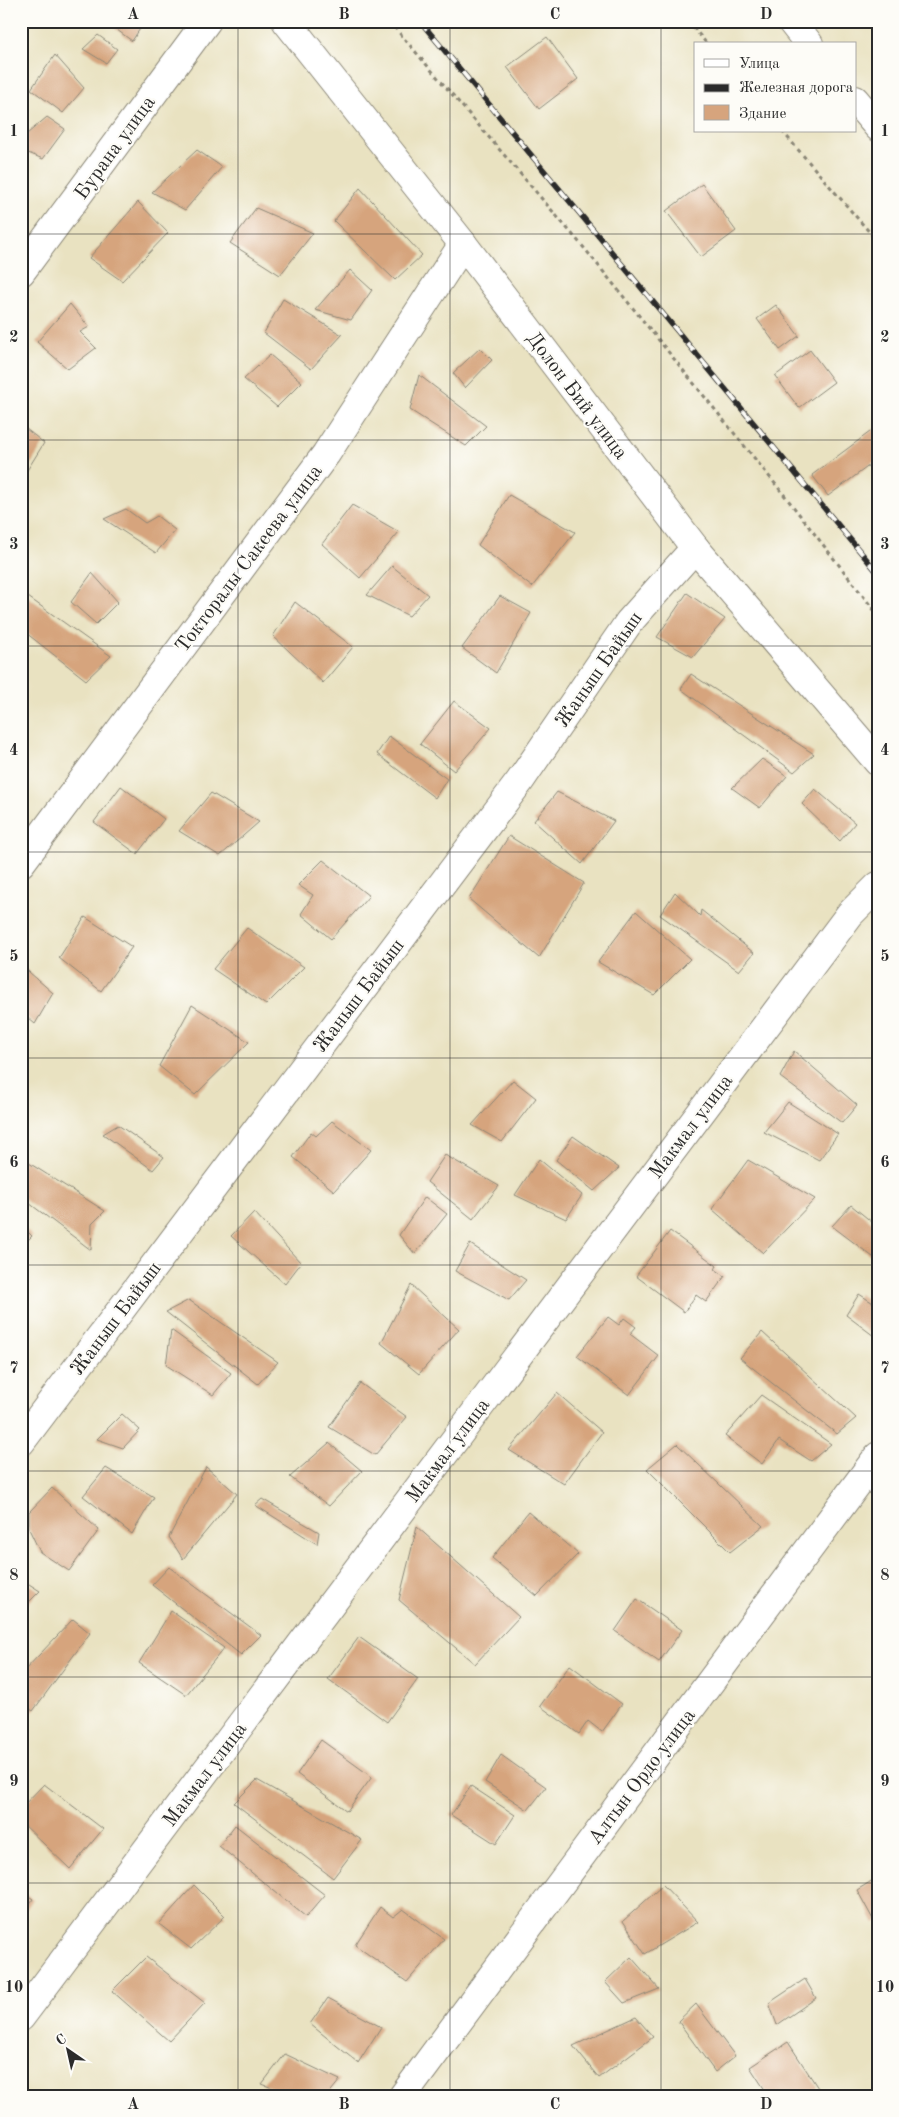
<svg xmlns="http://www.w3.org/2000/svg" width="899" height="2117" font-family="'Old Standard TT',serif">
  <rect width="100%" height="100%" fill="#fdfcf7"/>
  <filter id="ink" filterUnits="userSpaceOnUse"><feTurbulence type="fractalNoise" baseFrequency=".02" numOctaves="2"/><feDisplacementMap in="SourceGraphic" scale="10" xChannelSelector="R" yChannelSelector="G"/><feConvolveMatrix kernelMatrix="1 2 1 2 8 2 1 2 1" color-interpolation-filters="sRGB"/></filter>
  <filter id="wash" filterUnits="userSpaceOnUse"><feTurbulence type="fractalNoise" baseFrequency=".0096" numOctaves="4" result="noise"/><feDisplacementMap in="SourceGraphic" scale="20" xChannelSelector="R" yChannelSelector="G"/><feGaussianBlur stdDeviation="1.12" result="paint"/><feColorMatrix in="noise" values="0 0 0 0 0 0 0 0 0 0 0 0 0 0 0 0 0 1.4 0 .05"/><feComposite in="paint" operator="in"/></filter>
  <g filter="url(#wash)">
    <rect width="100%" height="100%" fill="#e9e2c1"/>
    <g id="blocks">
      <!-- building -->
      <g fill="#d6a47d">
        <path d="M105 21H145L132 41Z"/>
        <path d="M98 35 117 49 106 63 83 49Z"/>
        <path d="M547 37 578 79 539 109 507 67Z"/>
        <path d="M55 55 84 88 63 113 31 89Z"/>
        <path d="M47 117 65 129 43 159 21 150V139Z"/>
        <path d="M197 150 222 167 185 210 152 192Z"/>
        <path d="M702 184 736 231 701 257 666 211Z"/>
        <path d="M360 188 422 255 395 280 334 221Z"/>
        <path d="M138 202 168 233 122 281 89 258Z"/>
        <path d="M256 208 313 233 280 275 230 243Z"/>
        <path d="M350 270 372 290 351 320 315 310Z"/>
        <path d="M283 299 342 335 311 369 264 333Z"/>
        <path d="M70 304 89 327 80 332 96 348 68 369 37 342Z"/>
        <path d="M776 305 799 336 780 350 757 319Z"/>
        <path d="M480 348 492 360 465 388 453 373Z"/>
        <path d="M810 350 834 382 799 408 775 376Z"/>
        <path d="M270 355 302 382 277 407 244 379Z"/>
        <path d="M419 375 486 426 466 446 410 410Z"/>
        <path d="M21 425 44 443 26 472 21 468Z"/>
        <path d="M878 426V459L828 496 812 475Z"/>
        <path d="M509 495 575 532 532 587 478 545Z"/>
        <path d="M352 505 399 532 360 578 322 544Z"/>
        <path d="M126 509 145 523 157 516 175 530 156 553 104 519Z"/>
        <path d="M392 566 428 595 409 616 367 595Z"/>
        <path d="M92 573 118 602 96 624 71 602Z"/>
        <path d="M21 592 111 656 86 680 21 629Z"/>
        <path d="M687 593 725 619 693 657 657 637Z"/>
        <path d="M500 596 531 613 496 673 462 648Z"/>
        <path d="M295 602 353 647 323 683 273 636Z"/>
        <path d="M691 674 814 754 794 772 681 689Z"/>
        <path d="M454 701 491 728 454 771 420 744Z"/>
        <path d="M389 736 447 779 435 798 377 754Z"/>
        <path d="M762 759 787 776 760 808 732 788Z"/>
        <path d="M121 786 164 819 137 854 94 822Z"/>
        <path d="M815 789 855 823 840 841 802 804Z"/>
        <path d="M557 792 614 821 582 864 534 821Z"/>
        <path d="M211 793 259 822 220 856 179 831Z"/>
        <path d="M509 836 584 883 539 958 469 899Z"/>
        <path d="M323 860 369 896 331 939 301 914 313 895 298 885Z"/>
        <path d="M675 892 700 916 701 910 754 953 739 971 660 915Z"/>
        <path d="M636 911 690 959 654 995 598 962Z"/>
        <path d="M85 917 132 947 101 991 59 958Z"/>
        <path d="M247 928 304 967 266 1005 213 969Z"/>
        <path d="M21 965 53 993 35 1024 21 1012Z"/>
        <path d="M192 1005 249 1042 195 1095 159 1066Z"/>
        <path d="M794 1051 857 1105 842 1123 780 1077Z"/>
        <path d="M513 1080 536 1098 502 1142 472 1125Z"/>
        <path d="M788 1102 838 1134 819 1160 764 1132Z"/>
        <path d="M332 1121 371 1150 334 1191 293 1157 311 1132 316 1136Z"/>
        <path d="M118 1125 164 1157 153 1170 103 1134Z"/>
        <path d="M573 1136 619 1168 594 1191 556 1160Z"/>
        <path d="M445 1155 499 1186 473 1219 427 1182Z"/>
        <path d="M21 1158 105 1211 92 1224 91 1250 21 1197Z"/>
        <path d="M539 1159 582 1195 566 1219 515 1195Z"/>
        <path d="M748 1160 815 1199 763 1253 712 1209Z"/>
        <path d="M425 1197 447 1214 415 1254 399 1235Z"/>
        <path d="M851 1205 878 1227V1252L873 1257 832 1226Z"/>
        <path d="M254 1212 301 1263 285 1284 231 1236Z"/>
        <path d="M21 1225 32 1236 21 1247Z"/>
        <path d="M670 1231 717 1266 715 1269 725 1276 706 1302 696 1295 684 1312 636 1276Z"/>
        <path d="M470 1244 526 1280 509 1300 455 1271Z"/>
        <path d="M411 1285 459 1329 419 1374 381 1343Z"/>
        <path d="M859 1294 878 1306V1339L846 1315Z"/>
        <path d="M189 1300 278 1362 258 1384 166 1312Z"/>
        <path d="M608 1317 619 1325 624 1318 636 1327 630 1334 659 1356 629 1395 577 1356Z"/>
        <path d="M171 1330 231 1373 213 1395 166 1365Z"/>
        <path d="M762 1332 856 1418 837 1434 740 1358Z"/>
        <path d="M360 1383 407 1417 375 1455 329 1427Z"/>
        <path d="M557 1393 602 1432 564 1484 509 1450Z"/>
        <path d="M761 1395 831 1444 811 1461 779 1440 762 1464 725 1436Z"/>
        <path d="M122 1414 140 1430 123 1448 97 1439Z"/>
        <path d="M329 1443 362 1471 329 1506 290 1477Z"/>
        <path d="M677 1444 763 1526 730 1552 647 1469Z"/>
        <path d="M206 1467 237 1494 183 1559 169 1537Z"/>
        <path d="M106 1468 154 1497 132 1534 83 1496Z"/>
        <path d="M52 1488 99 1530 69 1571 40 1552 29 1529V1512Z"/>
        <path d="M262 1499 319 1532 317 1544 255 1505Z"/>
        <path d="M528 1512 578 1554 537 1596 492 1558Z"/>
        <path d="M417 1527 519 1617 475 1664 399 1600Z"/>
        <path d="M169 1567 261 1635 241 1655 152 1585Z"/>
        <path d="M21 1579 40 1591 21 1610Z"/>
        <path d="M637 1599 682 1630 659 1662 615 1631Z"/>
        <path d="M171 1611 224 1648 186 1695 139 1663Z"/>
        <path d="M73 1619 90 1633 33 1711 21 1702V1669L24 1671Z"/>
        <path d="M359 1637 418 1679 387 1722 328 1679Z"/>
        <path d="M570 1665 622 1704 602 1732 588 1721 579 1734 540 1706Z"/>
        <path d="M321 1740 372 1777 347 1811 297 1774Z"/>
        <path d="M501 1755 546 1787 528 1810 485 1782Z"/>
        <path d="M257 1780 362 1840 333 1878 234 1803Z"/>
        <path d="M44 1784 103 1829 70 1869 21 1822V1808Z"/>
        <path d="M471 1786 515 1815 496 1844 451 1815Z"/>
        <path d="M235 1825 325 1895 306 1917 219 1846Z"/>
        <path d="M878 1877V1921L875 1923 857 1890Z"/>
        <path d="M194 1885 225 1916 191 1949 159 1924Z"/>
        <path d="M663 1885 698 1922 645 1954 623 1921Z"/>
        <path d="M21 1891 33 1899 21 1917Z"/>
        <path d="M380 1907 393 1917 403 1909 444 1939 407 1982 355 1945Z"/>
        <path d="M146 1957 205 2003 169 2041 112 1991Z"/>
        <path d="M631 1957 659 1989 624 2003 605 1982Z"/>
        <path d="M805 1979 816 1998 777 2025 769 2003Z"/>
        <path d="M328 1998 381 2027 358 2063 310 2024Z"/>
        <path d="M696 2004 735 2056 715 2072 678 2021Z"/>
        <path d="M636 2017 653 2037 599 2078 573 2046Z"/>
        <path d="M788 2042 818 2088 805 2096H769L750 2067Z"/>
        <path d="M285 2054 340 2080 327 2096H293L262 2084Z"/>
      </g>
    </g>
  </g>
  <g filter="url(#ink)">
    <use href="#blocks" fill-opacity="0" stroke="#8a8676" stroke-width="1"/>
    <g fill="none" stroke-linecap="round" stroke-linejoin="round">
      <defs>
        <g id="minor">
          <path d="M21 272 207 21"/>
          <path d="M21 863 326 454 463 244"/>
          <path d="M21 1442 520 781 629 622 695 548"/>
          <path d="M21 2017 850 914 878 886"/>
          <path d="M403 2096 878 1456"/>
        </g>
        <path id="tertiary" d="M286 21 463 244 695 548 878 762"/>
        <g id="primary">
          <path d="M791 21 809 44"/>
          <path d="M855 100 878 127"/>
        </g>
      </defs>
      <!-- minor casing -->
      <use href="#minor" stroke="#8a8676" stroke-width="30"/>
      <!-- tertiary casing -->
      <use href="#tertiary" stroke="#8a8676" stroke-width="30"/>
      <!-- primary casing -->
      <use href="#primary" stroke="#8a8676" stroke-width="30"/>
      <!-- path -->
      <g stroke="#8a8676" stroke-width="3" stroke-dasharray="4 4" stroke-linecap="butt">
        <path d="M389 21 585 249 785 496 878 615"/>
        <path d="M688 21 707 44"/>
        <path d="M782 131 878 242"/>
      </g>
      <!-- minor -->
      <use href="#minor" stroke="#fff" stroke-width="28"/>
      <!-- tertiary -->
      <use href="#tertiary" stroke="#fff" stroke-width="28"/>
      <!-- primary -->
      <use href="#primary" stroke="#fff" stroke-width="28"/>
      <defs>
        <path id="rail" d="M420 21 878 573"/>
      </defs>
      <!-- rail casing -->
      <use href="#rail" stroke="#2b2b2b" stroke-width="5.5"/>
      <!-- rail -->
      <use href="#rail" stroke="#fdfcf7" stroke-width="4" stroke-dasharray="11" stroke-linecap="butt"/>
    </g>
  </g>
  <!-- grid -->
  <path fill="none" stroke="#2b2b2b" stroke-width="1" stroke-opacity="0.55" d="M238 21V2096M450 21V2096M661 21V2096M21 234H878M21 440H878M21 646H878M21 852H878M21 1058H878M21 1265H878M21 1471H878M21 1677H878M21 1883H878"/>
  <g text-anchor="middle" stroke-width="4.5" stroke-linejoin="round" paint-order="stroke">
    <!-- street labels -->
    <g font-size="20" fill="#2b2b2b" stroke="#fdfcf7">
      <text transform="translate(114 147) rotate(-54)" y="7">Бурана улица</text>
      <text transform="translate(578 395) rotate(53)" y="7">Долон Бий улица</text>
      <text transform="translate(248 558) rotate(-53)" y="7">Токторалы Сакеева улица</text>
      <text transform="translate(598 669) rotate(-55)" y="7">Жаныш Байыш</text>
      <text transform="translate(358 995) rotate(-53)" y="7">Жаныш Байыш</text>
      <text transform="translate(690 1126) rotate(-53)" y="7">Макмал улица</text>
      <text transform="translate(115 1318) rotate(-53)" y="7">Жаныш Байыш</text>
      <text transform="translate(447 1450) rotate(-53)" y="7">Макмал улица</text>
      <text transform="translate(204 1774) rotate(-53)" y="7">Макмал улица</text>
      <text transform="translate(641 1776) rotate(-53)" y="7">Алтын Ордо улица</text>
    </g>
  </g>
  <!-- margin -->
  <rect width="899" height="2117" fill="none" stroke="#fdfcf7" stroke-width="55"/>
  <!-- legend -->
  <rect x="694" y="42" width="162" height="90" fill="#fdfcf7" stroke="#a9a8a5"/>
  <rect x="704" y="59" width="25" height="8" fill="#ffffff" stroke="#a9a8a5"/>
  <text x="739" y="68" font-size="15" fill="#2b2b2b">Улица</text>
  <rect x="704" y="84" width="25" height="8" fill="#2b2b2b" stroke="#a9a8a5"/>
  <text x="739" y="92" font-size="15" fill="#2b2b2b">Железная дорога</text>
  <rect x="704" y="105" width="25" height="15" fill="#d6a47d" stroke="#a9a8a5"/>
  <text x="739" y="118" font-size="15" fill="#2b2b2b">Здание</text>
  <!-- north arrow -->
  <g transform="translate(68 2050) rotate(326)" stroke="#fdfcf7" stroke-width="4" paint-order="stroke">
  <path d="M0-4L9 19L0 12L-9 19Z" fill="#2b2b2b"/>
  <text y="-8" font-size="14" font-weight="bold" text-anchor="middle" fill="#2b2b2b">С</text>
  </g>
  <rect x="28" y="28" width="844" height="2062" fill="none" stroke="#2b2b2b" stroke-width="2"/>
  <g font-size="16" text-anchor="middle" font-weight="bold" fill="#2b2b2b">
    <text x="133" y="19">A</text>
    <text x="344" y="19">B</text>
    <text x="555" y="19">C</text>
    <text x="766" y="19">D</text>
    <text x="14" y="136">1</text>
    <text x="885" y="136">1</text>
    <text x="14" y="342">2</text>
    <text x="885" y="342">2</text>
    <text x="14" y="549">3</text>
    <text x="885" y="549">3</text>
    <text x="14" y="755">4</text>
    <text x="885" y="755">4</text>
    <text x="14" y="961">5</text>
    <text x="885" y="961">5</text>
    <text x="14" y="1167">6</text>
    <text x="885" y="1167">6</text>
    <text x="14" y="1373">7</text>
    <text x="885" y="1373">7</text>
    <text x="14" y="1580">8</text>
    <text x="885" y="1580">8</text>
    <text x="14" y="1786">9</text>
    <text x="885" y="1786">9</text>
    <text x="14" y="1992">10</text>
    <text x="885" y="1992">10</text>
    <text x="133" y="2109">A</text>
    <text x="344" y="2109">B</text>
    <text x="555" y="2109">C</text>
    <text x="766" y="2109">D</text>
  </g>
</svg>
